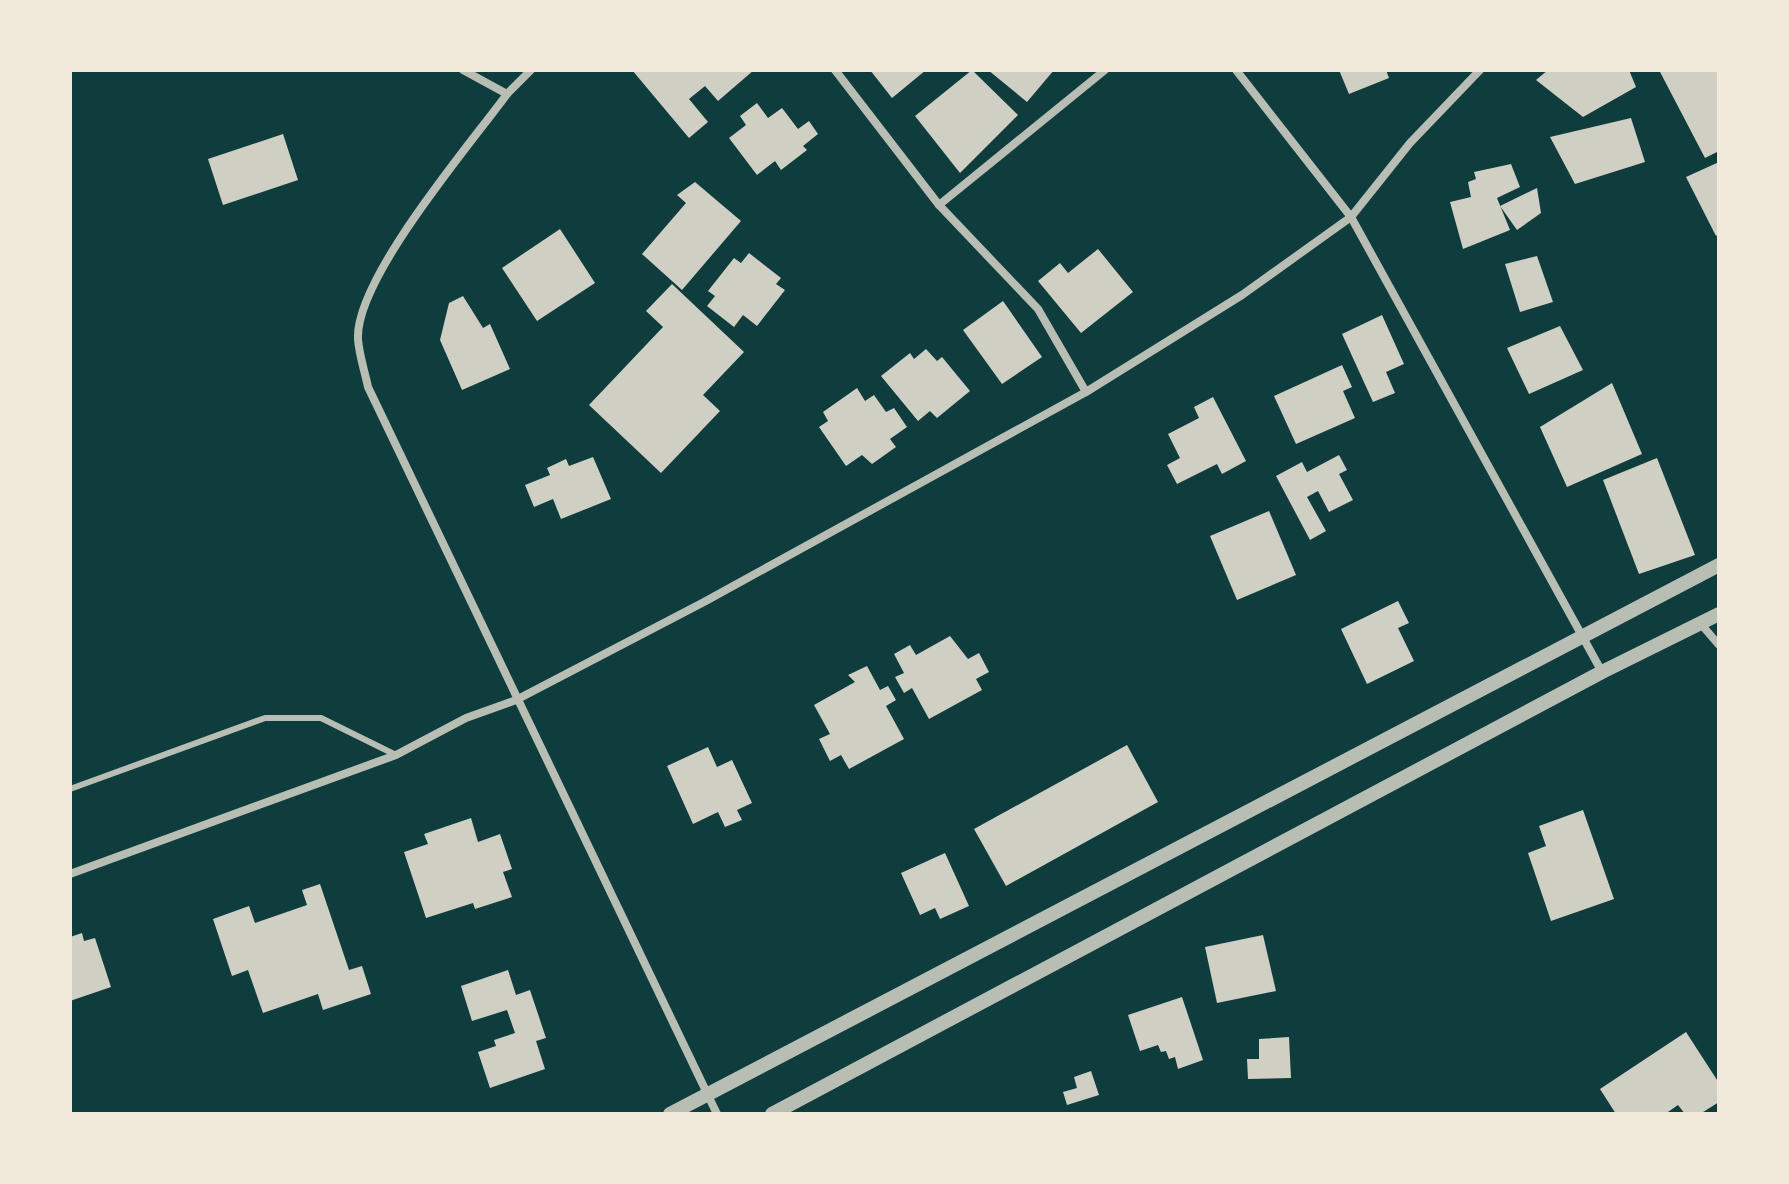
<svg xmlns="http://www.w3.org/2000/svg" width="1789" height="1184" font-family="'Nunito Sans',sans-serif">
  <rect width="100%" height="100%" fill="#0f3d3e"/>
  <!-- building -->
  <g fill="#cfcfc3">
    <path d="M632 70H754L718 101 705 86 689 99 708 122 689 138Z"/>
    <path d="M870 70H926L892 98Z"/>
    <path d="M972 70 1018 115 960 173 915 116Z"/>
    <path d="M988 70H1054L1027 102Z"/>
    <path d="M1339 70H1386L1389 78 1349 94Z"/>
    <path d="M1548 70H1629L1636 87 1583 117 1536 80Z"/>
    <path d="M1659 70H1719V151L1705 158Z"/>
    <path d="M757 103 768 118 782 108 798 129 809 121 818 134 803 146 807 150 781 170 775 161 757 175 729 138 746 125 740 116Z"/>
    <path d="M1631 118 1645 162 1575 184 1550 137Z"/>
    <path d="M283 134 298 180 223 205 208 159Z"/>
    <path d="M1719 162V234L1716 236 1686 177Z"/>
    <path d="M1511 164 1520 187 1497 198 1510 230 1463 249 1450 202 1471 197 1468 182 1476 179 1474 172Z"/>
    <path d="M695 182 741 221 682 290 642 254 686 203 677 195Z"/>
    <path d="M1537 188 1541 213 1517 230 1500 206Z"/>
    <path d="M560 229 595 283 537 321 502 268Z"/>
    <path d="M1098 249 1133 292 1081 333 1038 281 1060 263 1068 273Z"/>
    <path d="M749 253 781 278 776 284 785 290 757 326 743 315 734 327 707 306 715 296 708 291 734 258 741 263Z"/>
    <path d="M1537 256 1553 302 1520 312 1505 264Z"/>
    <path d="M672 284 744 352 703 395 720 411 661 473 589 405 663 327 646 311Z"/>
    <path d="M463 296 483 328 490 324 510 369 462 390 440 340 449 303Z"/>
    <path d="M1003 301 1042 357 1002 384 963 330Z"/>
    <path d="M1382 315 1404 364 1386 372 1395 393 1373 402 1342 334Z"/>
    <path d="M1560 326 1583 370 1529 394 1507 348Z"/>
    <path d="M926 349 937 361 942 357 970 391 937 418 930 411 918 421 881 376 910 353 914 359Z"/>
    <path d="M1342 365 1352 387 1343 391 1355 418 1296 444 1274 396Z"/>
    <path d="M1612 383 1642 454 1567 487 1540 427Z"/>
    <path d="M857 388 865 401 874 395 886 412 894 408 907 427 890 439 896 447 872 464 862 455 846 466 819 427 828 421 823 412Z"/>
    <path d="M1213 397 1246 461 1222 474 1217 464 1177 484 1167 465 1180 458 1168 434 1199 418 1194 407Z"/>
    <path d="M1339 455 1347 470 1339 474 1353 500 1329 512 1318 491 1307 497 1326 531 1310 540 1276 476 1302 462 1307 472Z"/>
    <path d="M593 457 611 499 561 519 553 499 534 507 525 485 550 475 547 468 566 459 569 466Z"/>
    <path d="M1657 458 1695 555 1639 574 1603 480Z"/>
    <path d="M1269 511 1296 575 1237 600 1210 536Z"/>
    <path d="M1398 601 1409 623 1398 628 1414 661 1367 684 1341 629Z"/>
    <path d="M950 636 968 659 979 653 989 672 976 679 982 690 929 719 912 688 904 693 895 677 904 673 894 654 910 645 916 655Z"/>
    <path d="M867 666 880 690 888 686 896 700 886 706 904 739 849 769 841 755 830 761 819 739 830 734 814 705 855 682 848 675Z"/>
    <path d="M1127 745 1158 802 1006 886 974 829Z"/>
    <path d="M708 747 717 767 732 760 752 803 737 810 742 820 725 827 718 812 693 824 667 766Z"/>
    <path d="M1583 810 1614 899 1551 921 1528 853 1546 846 1539 826Z"/>
    <path d="M471 818 478 842 500 834 512 869 503 872 512 897 475 909 473 903 426 918 404 852 428 844 424 834Z"/>
    <path d="M945 853 969 906 940 919 935 908 920 915 901 873Z"/>
    <path d="M320 884 349 970 362 966 371 994 323 1010 318 994 263 1013 248 970 232 976 213 919 249 906 255 923 307 905 302 890Z"/>
    <path d="M82 933 84 941 95 938 111 987 70 1001V937Z"/>
    <path d="M1263 935 1276 991 1217 1003 1205 947Z"/>
    <path d="M508 970 516 995 530 990 546 1038 536 1041 545 1069 490 1088 478 1052 496 1046 494 1040 515 1033 507 1010 472 1021 461 986Z"/>
    <path d="M1182 997 1203 1060 1178 1069 1175 1057 1169 1059 1166 1051 1161 1052 1158 1045 1140 1051 1128 1015Z"/>
    <path d="M1686 1032 1719 1083V1102L1700 1114H1685L1678 1105 1665 1114H1616L1600 1089Z"/>
    <path d="M1289 1037 1291 1078 1248 1079 1247 1059H1259V1039Z"/>
    <path d="M1091 1071 1099 1095 1067 1105 1063 1092 1077 1088 1074 1077Z"/>
  </g>
  <g fill="none" stroke-linecap="round" stroke-linejoin="round">
    <!-- service -->
    <path stroke="#b8beb3" stroke-width="6" d="M70 789 265 718H321L396 755"/>
    <!-- minor -->
    <g stroke="#b8beb3" stroke-width="8">
      <path d="M463 70 507 94"/>
      <path d="M531 70 507 94C469 146 355 279 358 339 359 355 365 372 368 387L717 1114"/>
      <path d="M835 70 939 205 1038 309 1086 392"/>
      <path d="M1236 70 1351 217 1602 672"/>
      <path d="M939 205 1105 70"/>
      <path d="M1700 623 1719 645"/>
      <path d="M70 874 396 755 466 718 516 700 704 602 1086 392 1242 295 1351 217 1410 143 1480 70"/>
    </g>
    <!-- tertiary -->
    <g stroke="#b8beb3" stroke-width="14">
      <path d="M670 1114 1719 565"/>
      <path d="M772 1114 1602 672 1719 614"/>
    </g>
  </g>
  <!-- border -->
  <rect width="1789" height="1184" fill="none" stroke="#f1e9da" stroke-width="144"/>
</svg>
